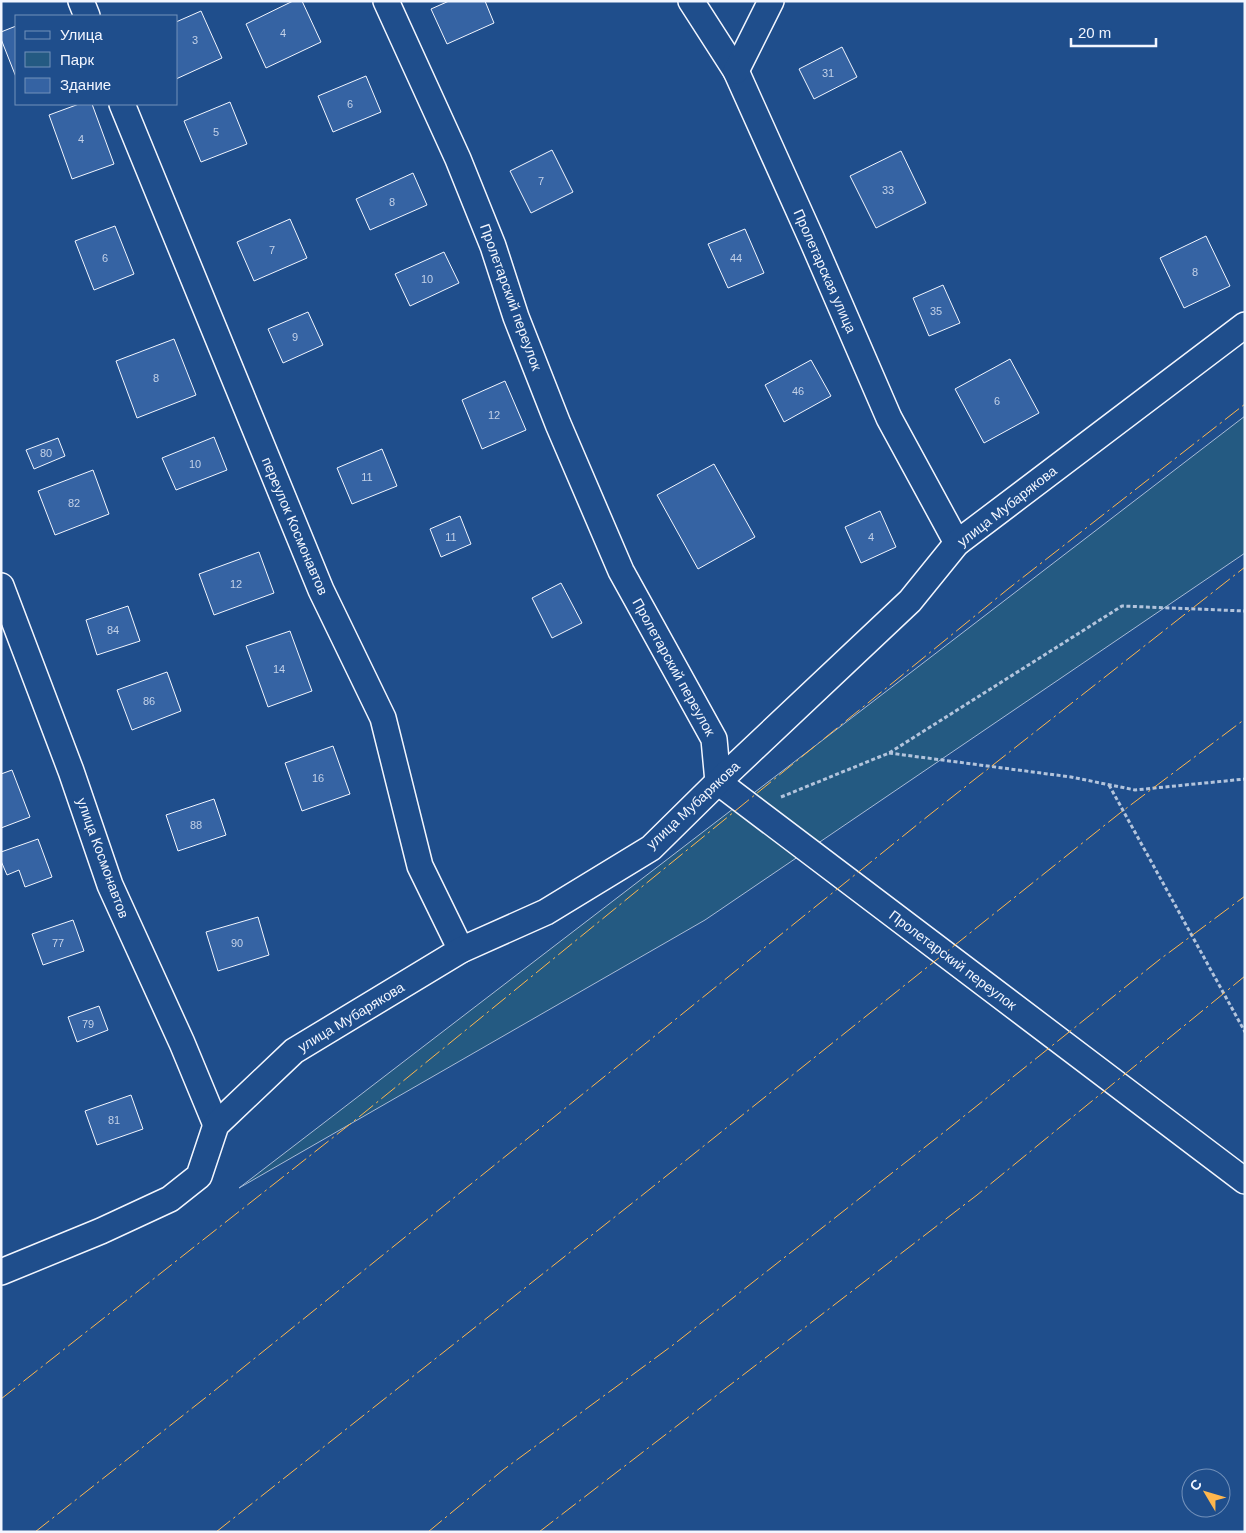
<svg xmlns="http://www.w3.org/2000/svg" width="1246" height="1533" font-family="Arial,sans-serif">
  <rect width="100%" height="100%" fill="#1f4e8c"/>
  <!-- green -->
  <path fill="#245a82" stroke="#a8bbd7" d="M1245 416V553L705 920 239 1188Z"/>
  <!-- building -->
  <g fill="#3563a3" stroke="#f2f6ff">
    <path d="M293 1H302L321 42 266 68 246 24Z"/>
    <path d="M449 1H485L494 23 447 44 431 9Z"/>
    <path d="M201 11 222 58 176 79V22Z"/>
    <path d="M16 26V77L1 39V32Z"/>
    <path d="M842 47 857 77 814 99 799 69Z"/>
    <path d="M366 76 381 112 333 132 318 96Z"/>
    <path d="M230 102 247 144 201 162 184 121Z"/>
    <path d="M79 104H92L114 164 72 179 49 115Z"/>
    <path d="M552 150 573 192 531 213 510 171Z"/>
    <path d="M901 151 926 203 876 228 850 176Z"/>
    <path d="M413 173 427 205 370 230 356 199Z"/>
    <path d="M290 219 307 258 254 281 237 242Z"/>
    <path d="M115 226 134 274 94 290 75 241Z"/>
    <path d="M745 229 764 273 728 288 708 244Z"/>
    <path d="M1206 236 1230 286 1184 308 1160 258Z"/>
    <path d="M444 252 459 283 410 306 395 274Z"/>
    <path d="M943 285 960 323 929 336 913 298Z"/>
    <path d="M308 312 323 345 283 363 268 329Z"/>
    <path d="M174 339 196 395 137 418 116 361Z"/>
    <path d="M1010 359 1039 413 984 443 955 389Z"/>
    <path d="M811 360 831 396 784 422 765 385Z"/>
    <path d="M505 381 526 430 482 449 462 400Z"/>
    <path d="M214 437 227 470 176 490 162 458Z"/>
    <path d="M58 438 65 456 34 469 26 450Z"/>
    <path d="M382 449 397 486 352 504 337 468Z"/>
    <path d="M714 464 755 537 698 569 657 495Z"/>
    <path d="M93 470 109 514 55 535 38 491Z"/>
    <path d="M880 511 896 547 861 563 845 527Z"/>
    <path d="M460 516 471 544 441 557 430 529Z"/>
    <path d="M259 552 274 593 214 615 199 574Z"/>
    <path d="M561 583 582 623 552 638 532 598Z"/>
    <path d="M128 606 140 641 97 655 86 620Z"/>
    <path d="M290 631 312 691 268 707 246 646Z"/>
    <path d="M167 672 181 711 132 730 117 690Z"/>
    <path d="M333 746 350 794 302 811 285 763Z"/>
    <path d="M12 770 30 817 1 828V774Z"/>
    <path d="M214 799 226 835 178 851 166 815Z"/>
    <path d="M38 839 52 877 25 887 19 870 7 875 1 861V852Z"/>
    <path d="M258 917 269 955 218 971 206 932Z"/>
    <path d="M73 920 84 951 43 965 32 934Z"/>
    <path d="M99 1006 108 1030 77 1042 68 1017Z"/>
    <path d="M131 1095 143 1129 97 1145 85 1111Z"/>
  </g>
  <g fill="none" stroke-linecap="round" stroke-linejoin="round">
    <defs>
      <g id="minor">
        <path d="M81 1 87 16"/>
        <path d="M386 1 458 159 493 246 516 317 558 424 621 571 714 739 718 782 1245 1181"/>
        <path d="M691 1 736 71 812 240 889 418 957 543"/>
        <path d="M736 71 771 1"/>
        <path d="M122 104 321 590 383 718 420 866 461 950"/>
        <path d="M1 586 71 771 110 885 182 1043 216 1125"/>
        <path d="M1 1272 101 1231 170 1199 199 1176 216 1125 294 1051 461 950 546 912 651 848 718 782 910 601 957 543 1245 325"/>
      </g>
    </defs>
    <!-- minor casing -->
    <use href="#minor" stroke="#f2f6ff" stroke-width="28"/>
    <!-- path -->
    <g stroke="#b3c4dc" stroke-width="3" stroke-dasharray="4 2.5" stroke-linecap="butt">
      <path d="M889 753 1071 777 1135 790 1245 779"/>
      <path d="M1109 785 1245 1032"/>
      <path d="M781 797 889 753 1122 606 1245 611"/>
    </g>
    <!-- minor -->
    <use href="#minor" stroke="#1f4e8c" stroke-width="25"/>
    <!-- power -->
    <g stroke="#ffb74d" stroke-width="1" stroke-dasharray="18 4 2.5 4" stroke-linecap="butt">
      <path d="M1 1399 354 1121 1008 589 1245 404"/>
      <path d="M35 1532 214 1391 928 816 1245 567"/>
      <path d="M216 1532 640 1197 1120 813 1245 719"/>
      <path d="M428 1532 503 1470 673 1345 948 1129 1159 960 1245 896"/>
      <path d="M539 1532 977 1195 1245 976"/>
    </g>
  </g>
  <g text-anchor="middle" stroke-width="4" stroke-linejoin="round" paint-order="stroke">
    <!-- number labels -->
    <g font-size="11" fill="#c3d1e8">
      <text x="283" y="37">4</text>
      <text x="195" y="44">3</text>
      <text x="828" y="77">31</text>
      <text x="350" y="108">6</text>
      <text x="216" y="136">5</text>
      <text x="81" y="143">4</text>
      <text x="541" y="185">7</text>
      <text x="888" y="194">33</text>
      <text x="392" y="206">8</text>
      <text x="272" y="254">7</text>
      <text x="105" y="262">6</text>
      <text x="736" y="262">44</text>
      <text x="1195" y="276">8</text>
      <text x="427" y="283">10</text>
      <text x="936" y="315">35</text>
      <text x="295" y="341">9</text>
      <text x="156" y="382">8</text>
      <text x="798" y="395">46</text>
      <text x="997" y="405">6</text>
      <text x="494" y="419">12</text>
      <text x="46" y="457">80</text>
      <text x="195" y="468">10</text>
      <text x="367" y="481">11</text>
      <text x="74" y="507">82</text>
      <text x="451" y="541">11</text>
      <text x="871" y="541">4</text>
      <text x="236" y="588">12</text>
      <text x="113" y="634">84</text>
      <text x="279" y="673">14</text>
      <text x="149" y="705">86</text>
      <text x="318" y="782">16</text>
      <text x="196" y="829">88</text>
      <text x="58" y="947">77</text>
      <text x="237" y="947">90</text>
      <text x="88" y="1028">79</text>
      <text x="114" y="1124">81</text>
    </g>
    <!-- street labels -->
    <g font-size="14" fill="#f2f6ff" stroke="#1f4e8c">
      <text transform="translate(825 271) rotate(66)" y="5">Пролетарская улица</text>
      <text transform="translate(511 297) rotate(70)" y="5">Пролетарский переулок</text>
      <text transform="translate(1007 506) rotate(-38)" y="5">улица Мубарякова</text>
      <text transform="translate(295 526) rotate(67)" y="5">переулок Космонавтов</text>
      <text transform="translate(674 667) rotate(61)" y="5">Пролетарский переулок</text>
      <text transform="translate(693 805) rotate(-43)" y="5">улица Мубарякова</text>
      <text transform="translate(103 858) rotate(70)" y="5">улица Космонавтов</text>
      <text transform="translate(953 960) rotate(37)" y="5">Пролетарский переулок</text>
      <text transform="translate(351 1017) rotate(-31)" y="5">улица Мубарякова</text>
    </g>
  </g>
  <!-- border -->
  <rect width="1246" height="1533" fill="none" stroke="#f2f6ff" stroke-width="5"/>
  <!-- legend -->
  <rect x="15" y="15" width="162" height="90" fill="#1f4e8c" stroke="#7391ba"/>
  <rect x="25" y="31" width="25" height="8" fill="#1f4e8c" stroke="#7391ba"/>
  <text x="60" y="40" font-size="15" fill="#f2f6ff">Улица</text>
  <rect x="25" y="52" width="25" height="15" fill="#245a82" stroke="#7391ba"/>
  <text x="60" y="65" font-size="15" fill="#f2f6ff">Парк</text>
  <rect x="25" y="78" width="25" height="15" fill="#3563a3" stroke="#7391ba"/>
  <text x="60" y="90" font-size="15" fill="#f2f6ff">Здание</text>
  <!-- north arrow -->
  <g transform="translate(1206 1493) rotate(308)"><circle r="24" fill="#1f4e8c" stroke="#7391ba"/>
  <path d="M0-4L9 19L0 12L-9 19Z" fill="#ffb74d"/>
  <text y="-8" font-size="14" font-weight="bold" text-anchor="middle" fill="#f2f6ff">С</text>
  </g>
  <!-- scale -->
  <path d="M1071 38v8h85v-8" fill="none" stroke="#f2f6ff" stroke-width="2.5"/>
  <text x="1078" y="38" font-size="15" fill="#f2f6ff" stroke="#1f4e8c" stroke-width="4" paint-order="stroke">20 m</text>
</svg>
